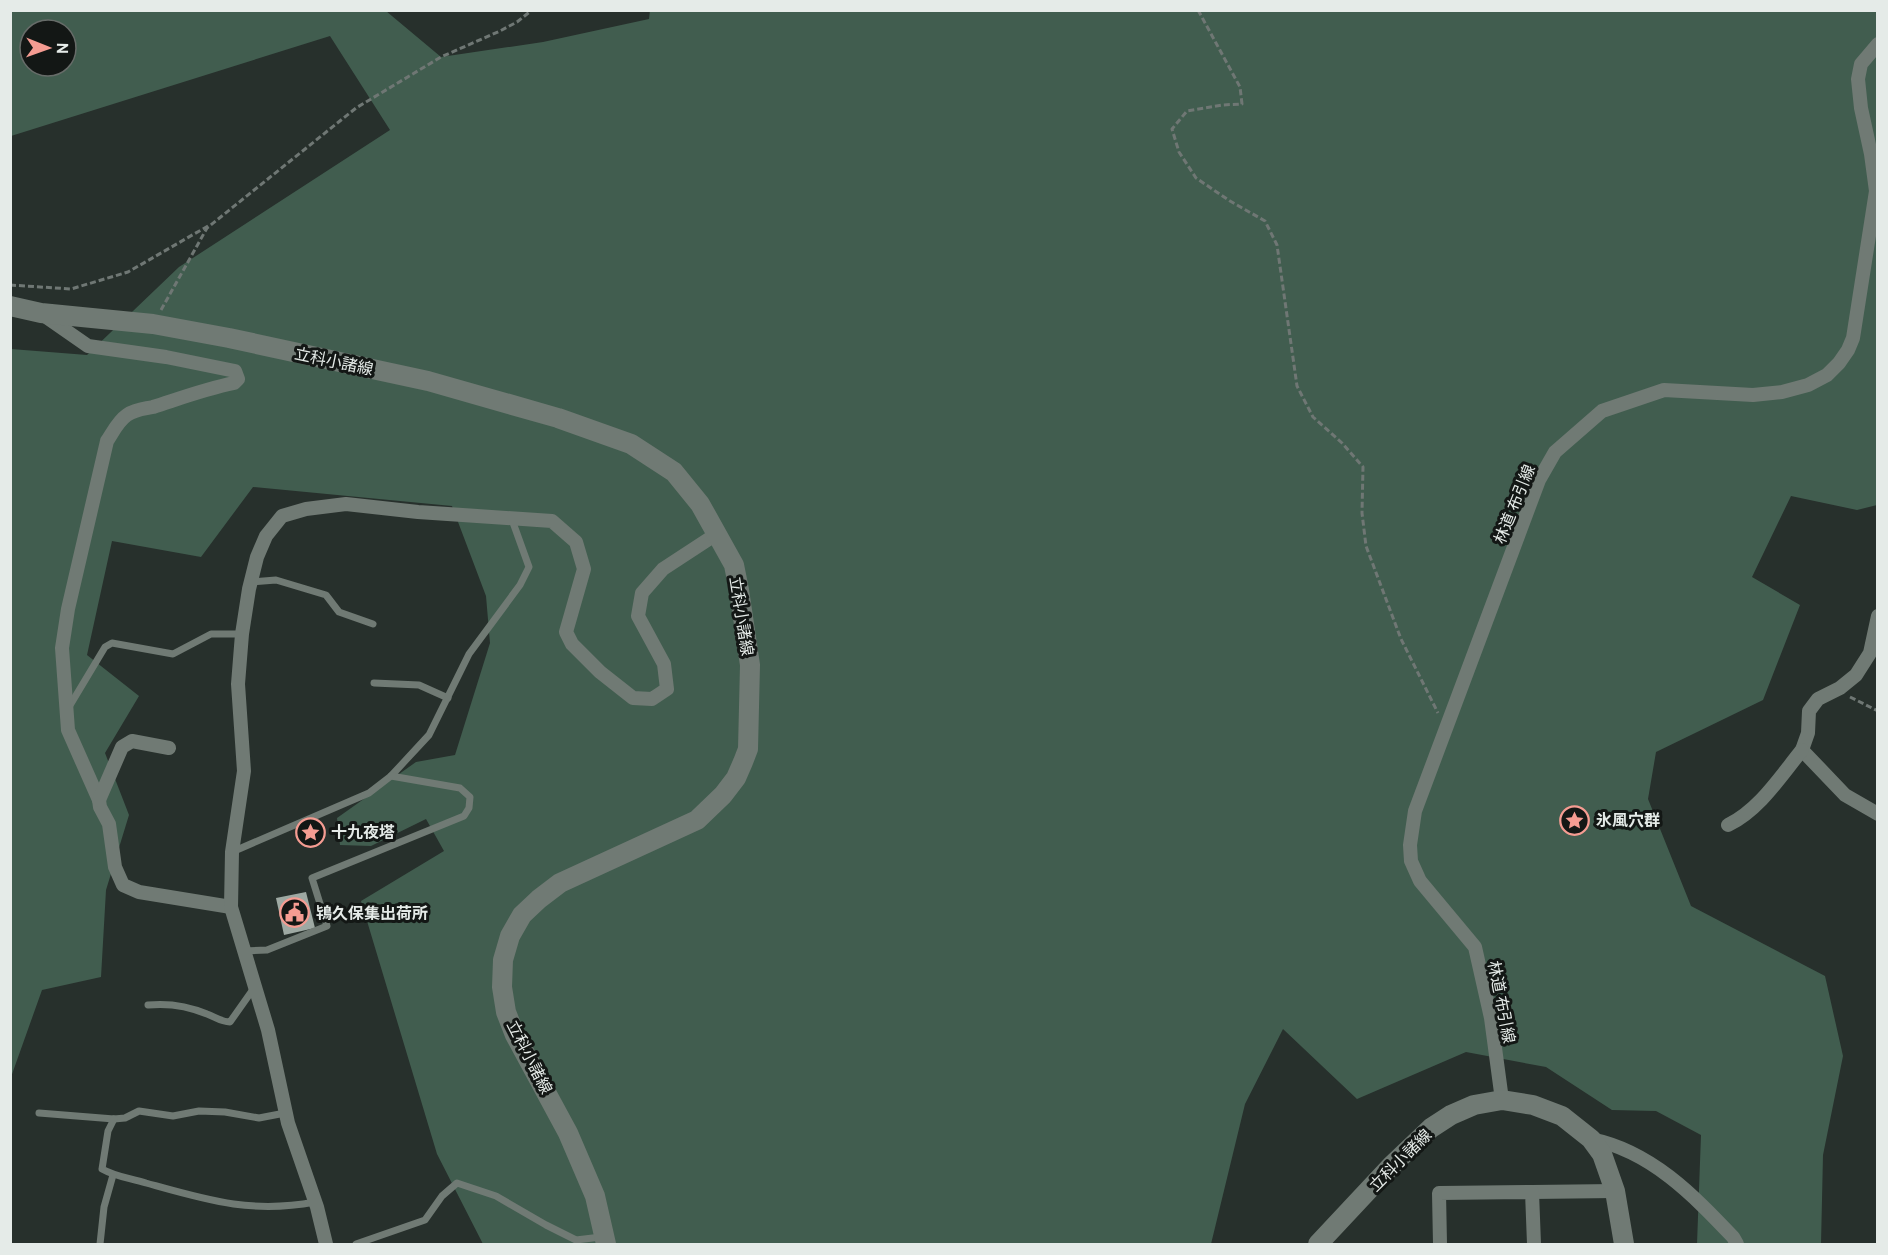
<svg xmlns="http://www.w3.org/2000/svg" width="1888" height="1255" font-family="Overpass,'Noto Sans JP',sans-serif">
  <rect width="100%" height="100%" fill="#27302c"/>
  <!-- green -->
  <path fill="#415d4f" fill-rule="evenodd" d="M650 10 1877 11V505L1857 510 1791 496 1752 577 1800 605 1763 700 1656 752 1648 799 1691 906 1825 976 1843 1056 1823 1155 1821 1244H1697L1701 1135 1656 1111 1612 1110 1546 1067 1466 1052 1357 1099 1283 1029 1245 1104 1211 1244H483L437 1154 361 901 444 851 426 819 371 846 340 845 337 818 416 762 455 755 490 643 486 596 452 506 253 487 201 557 112 541 87 655 139 696 105 753 129 815 106 890 101 977 42 990 11 1077V349L87 355 179 267 390 130 330 36 11 136V11H386L441 57 543 42 649 19ZM30 30H66V66H30Z"/>
  <!-- building -->
  <path fill="#9ea9a3" d="M306 892 315 928 284 935 276 898Z"/>
  <g fill="none" stroke-linecap="round" stroke-linejoin="round">
    <!-- path -->
    <g stroke="#6f7774" stroke-width="3" stroke-dasharray="6 3" stroke-linecap="butt">
      <path d="M1198 10 1240 87 1242 104 1222 105 1187 111 1172 129 1179 152 1196 178 1230 201 1265 221 1277 245 1297 386 1313 417 1342 443 1363 467 1362 513 1366 546 1401 639 1438 713"/>
      <path d="M10 285 71 289 128 272 208 226"/>
      <path d="M161 310 207 228 356 108 441 57 500 31 517 22 532 10"/>
      <path d="M1850 697 1878 711"/>
    </g>
    <!-- lane -->
    <g stroke="#707a74" stroke-width="7">
      <path d="M251 582 276 580 326 595 339 612 373 624"/>
      <path d="M374 683 419 685 448 698"/>
      <path d="M69 707 105 647 112 643 173 654 211 634H242"/>
      <path d="M232 852 369 793 391 776 429 735 469 654 520 585 529 567 511 517"/>
      <path d="M244 951 267 950 327 926 312 878 464 816 469 808 470 797 460 788 391 776"/>
      <path d="M148 1005C168 1003 188 1006 207 1014 215 1017 221 1022 230 1022L254 988"/>
      <path d="M39 1113 114 1119 125 1118 139 1111 173 1116 199 1111 225 1112 259 1118 285 1113"/>
      <path d="M114 1119 108 1131 102 1169C116 1177 130 1178 146 1183 207 1200 251 1214 315 1202"/>
      <path d="M100 1244 104 1207 113 1175"/>
      <path d="M356 1244 425 1220 442 1196 457 1183 496 1196 546 1225 576 1240 601 1237"/>
    </g>
    <!-- street -->
    <g stroke="#707a74" stroke-width="14">
      <path d="M42 314 88 346 166 357 235 371 238 379 234 383C205 389 181 398 153 407 144 409 136 409 127 415 118 421 113 432 107 441L68 609 62 648 68 730 99 800 100 807 109 824 115 867 123 885 139 892 231 907"/>
      <path d="M1878 616 1870 653 1856 675 1840 688 1818 699 1809 711 1808 733 1802 750 1845 795 1878 814"/>
      <path d="M99 800 122 747 132 741 169 748"/>
      <path d="M1728 825C1759 810 1780 777 1802 750"/>
      <path d="M1502 1100 1491 1018 1475 947 1420 881 1411 861 1410 845 1415 811 1539 480 1555 452 1602 411 1664 390 1753 395 1782 392 1808 385 1827 375 1839 363 1848 350 1853 338 1876 191 1871 154 1861 108 1858 79 1861 64 1878 44"/>
      <path d="M1591 1139C1651 1151 1693 1195 1733 1237L1737 1244"/>
      <path d="M1532 1192 1615 1191"/>
      <path d="M326 1244 317 1207 288 1123 268 1030 231 907 232 852 244 771 238 684 242 634 249 589 257 557 266 536 282 516 306 509 346 504 418 512 552 521 576 542 584 569 566 632 572 644 600 672 633 698 652 699 667 689 664 664 638 616 642 593 663 569 718 533"/>
      <path d="M1440 1244 1439 1193 1532 1192 1534 1244"/>
    </g>
    <!-- secondary -->
    <g stroke="#707a74" stroke-width="20">
      <path d="M10 306 41 313 153 324 229 338 428 381 558 418 631 444 674 472 700 504 734 565 739 590 750 665 748 749 743 762 736 778 723 795 697 820 560 883 539 899 522 915 510 936 503 960 502 987 506 1012 515 1035 568 1133 595 1196 606 1244"/>
      <path d="M1318 1244 1391 1166 1431 1128 1451 1115 1474 1105 1502 1100 1533 1105 1562 1116 1591 1139 1602 1154 1615 1191 1624 1244"/>
    </g>
  </g>
  <!-- icons -->
  <defs>
    <symbol id="sight-ring" viewBox="-11 -11 22 22"><circle r="9.5" fill="#131715" stroke="#f59c92" stroke-width="1.5"/><path d="M0-6L1.8-2.2L6-1.7L2.9 1.2L3.7 5.4L0 3.3L-3.7 5.4L-2.9 1.2L-6-1.7L-1.8-2.2Z" fill="#f59c92"/></symbol>
    <symbol id="civic-ring" viewBox="-11 -11 22 22"><circle r="9.5" fill="#131715" stroke="#f59c92" stroke-width="1.5"/><path d="M-.6-6.5H3V-4.5H.6V-3L4-1V1h2V6H-6V1h2V-1L-.6-3ZM-1.2 2.5V6h2.4V2.5Z" fill="#f59c92"/></symbol>
  </defs>
  <g fill-rule="evenodd">
    <use href="#sight-ring" x="1558" y="804" width="33" height="33"/>
    <use href="#sight-ring" x="294" y="816" width="33" height="33"/>
    <use href="#civic-ring" x="278" y="896" width="33" height="33"/>
  </g>
  <g text-anchor="middle" stroke-width="6" stroke-linejoin="round" paint-order="stroke">
    <!-- street labels -->
    <g font-size="16" fill="#e5ebe8" stroke="#131715">
      <text transform="translate(334 361) rotate(12)" y="6">立科小諸線</text>
      <text transform="translate(1514 504) rotate(-68)" y="6">林道 布引線</text>
      <text transform="translate(742 616) rotate(81)" y="6">立科小諸線</text>
      <text transform="translate(1502 1002) rotate(79)" y="6">林道 布引線</text>
      <text transform="translate(530 1057) rotate(63)" y="6">立科小諸線</text>
      <text transform="translate(1400 1160) rotate(-45)" y="6">立科小諸線</text>
    </g>
    <!-- poi labels -->
    <g font-size="16" font-weight="bold" fill="#e5ebe8" stroke="#131715" text-anchor="start">
      <text x="1596" y="826">氷風穴群</text>
      <text x="331" y="838">十九夜塔</text>
      <text x="316" y="919">鴇久保集出荷所</text>
    </g>
  </g>
  <!-- border -->
  <rect width="1888" height="1255" fill="none" stroke="#e5ebe8" stroke-width="24"/>
  <!-- north arrow -->
  <g transform="translate(48 48) rotate(91)"><circle r="28" fill="#131715" stroke="#676c69" stroke-width="1.5"/>
  <path d="M0-4.5L10 22L0 15L-10 22Z" fill="#f59c92"/>
  <text y="-9" font-size="16" font-weight="bold" text-anchor="middle" fill="#e5ebe8">N</text>
  </g>
</svg>
